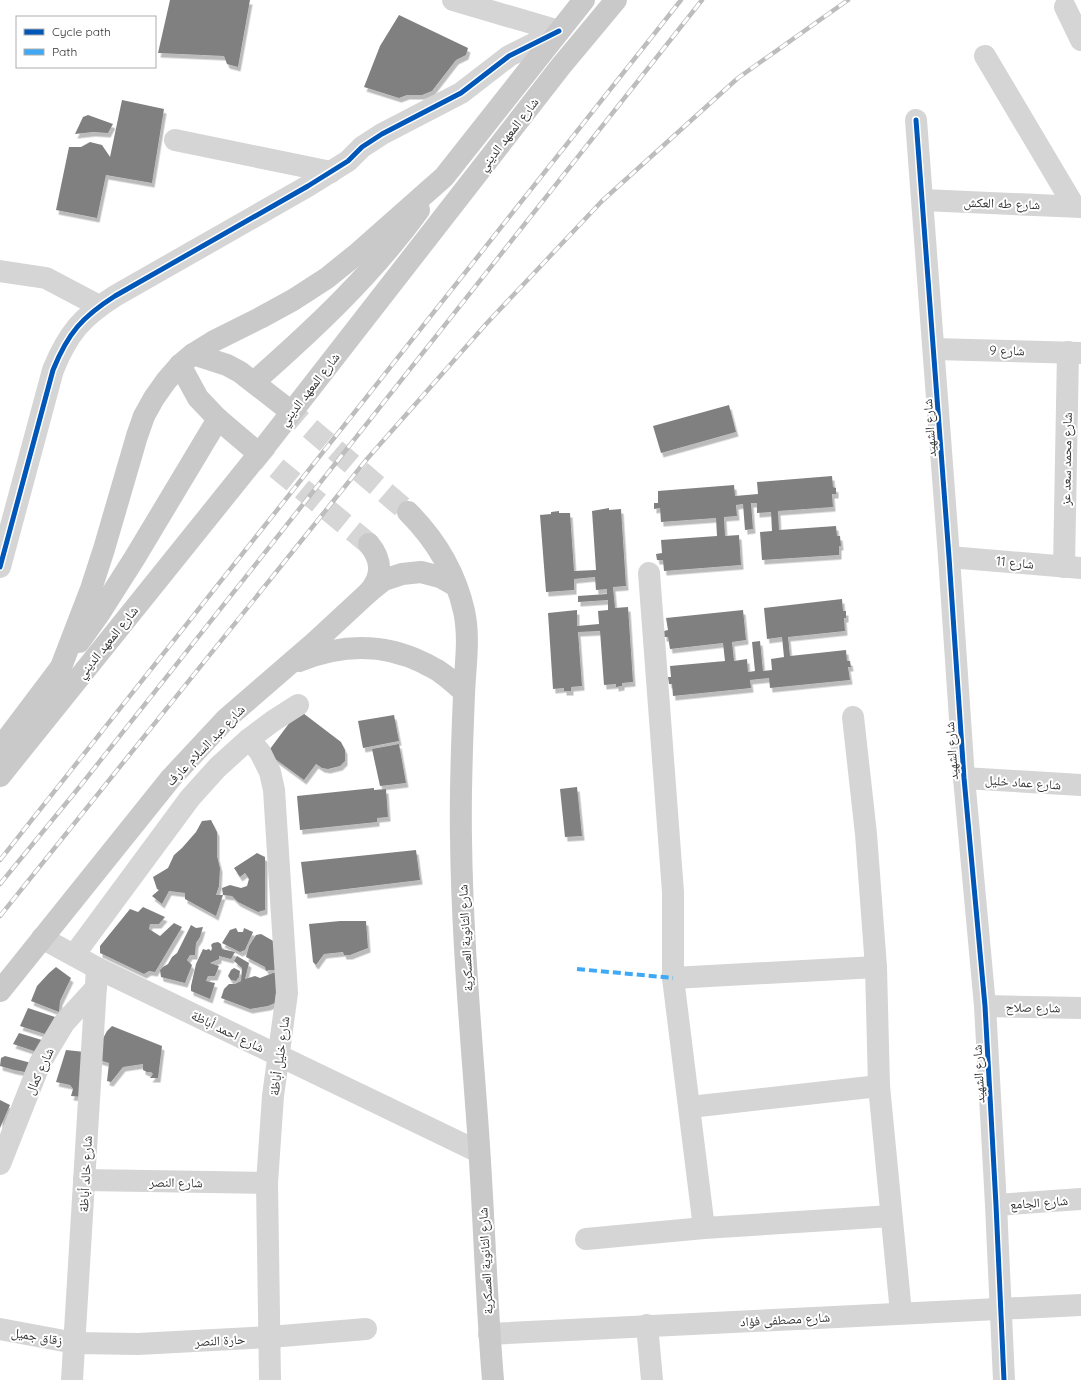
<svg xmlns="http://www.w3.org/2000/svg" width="1081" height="1380" font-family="Quicksand,'Noto Naskh Arabic',sans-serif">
  <defs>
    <filter id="shadow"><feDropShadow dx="2.5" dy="4.5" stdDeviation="0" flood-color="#0004"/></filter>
  </defs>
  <rect width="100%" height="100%" fill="#fff"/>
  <!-- building -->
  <g fill="#808080" filter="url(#shadow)">
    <path d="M170 0H250L238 67 227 64 224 56 158 53Z"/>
    <path d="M399 15 468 48 466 55 456 60 432 91 422 95H407L399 98 364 87 380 46Z"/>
    <path d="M122 100 164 109 152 183 106 175 97 218 56 210 69 147H81L90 142 102 145 110 157Z"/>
    <path d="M88 115 113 124 108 133 93 132 75 134 83 117Z"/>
    <path d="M729 405 736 432 661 453 653 426Z"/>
    <path d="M832 476 833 487 836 488V494H832L833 507 778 511 779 530 836 526 837 536H840L841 546H839V555L762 560 760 532 772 531 771 512 757 513V503H751L753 529 745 530 743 504 736 505 737 516 724 517 725 536 739 535 741 565 664 571 663 560H657L656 554 662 553 661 540 717 536 716 518 661 522 660 508 654 509V503H658V491L734 485 735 496 758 494 757 482Z"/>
    <path d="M609 508V510L621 509 626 586 613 587 615 608 628 607 633 682 622 683V686L616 687V684L604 685 600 631 578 632 582 686 571 687V691H564V688L553 689 548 613 577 610V626L599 624 598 611 608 610V600L578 602V596L607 594V589L596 590 595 577 574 579V590L546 592 540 515 551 514V512L559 511V513H570L574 571 596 570 592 511Z"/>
    <path d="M842 599 843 611H846V618H844L845 631 788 637 790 656 846 650 847 661H850L851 667H848L850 680 770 688 769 678 750 680 751 688 673 696 672 684H669L668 677H671L670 666 725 661 723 643 670 649 668 637H664V631L668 630 666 618 743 610 746 640 732 642 734 661 747 659 748 672 755 671 752 642 760 641 763 671 772 670 771 659 784 657 782 637 767 639 764 608Z"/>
    <path d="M299 710 341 742 345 750V761L340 766 328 769 322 768 316 764 304 780 267 753Z"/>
    <path d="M394 715 399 741 363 748 358 721Z"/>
    <path d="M399 744 406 783 380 786 372 749Z"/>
    <path d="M577 787 582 836 565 837 560 789Z"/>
    <path d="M374 788V790L386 789 388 817 377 818V822L300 830 297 796Z"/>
    <path d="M211 820 217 832V856L220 868 219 886 216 895H223L222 888 230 885 241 888 247 886 249 879 245 873 240 877 234 868 257 853 265 857V910L258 912 238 902 232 896 223 895 216 916 185 899V893L169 891 162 904 152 896 159 890 157 889 153 877 168 868 174 855 182 848 196 832 202 821Z"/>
    <path d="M416 850 420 880 305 894 301 862Z"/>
    <path d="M143 907 165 917 159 924H150L149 929 160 936 174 923 182 927 155 972 149 971 144 974 100 953V946L130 909 138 912Z"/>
    <path d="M340 921H366L368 948 350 955H344L343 952 324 954 316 965 313 962 309 924Z"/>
    <path d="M191 925 196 928 203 927 200 937 196 943 195 955H190L187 960 192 965 185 983 161 977 160 970 163 967 168 964 172 957 177 953Z"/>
    <path d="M236 928 238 932H243L244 928 253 932 245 950 240 952 222 943 230 930Z"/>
    <path d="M261 934 275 942 276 970H269L266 971 265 967 246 957 249 946 256 935Z"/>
    <path d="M218 942 221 944 222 949 235 952 231 959 219 956V959L210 963 219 966 215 976H208L206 981 215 983 210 999 191 991V986L196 964 203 949 206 950 209 949 211 951 212 948 211 945 213 943Z"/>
    <path d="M237 956 249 963 245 979 255 976 260 978 273 973 278 972 275 1003 268 1006 250 1009 221 998 224 989 229 984H235L241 981 242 968 234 961Z"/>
    <path d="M56 967 71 978 60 1001 59 1012 31 1001 37 986 49 973Z"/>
    <path d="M234 968 240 971 239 977 236 981 231 980 228 976 231 970Z"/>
    <path d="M28 1008 58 1018 48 1035 20 1026Z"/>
    <path d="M112 1026 162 1046 158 1078H150L153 1074 151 1072H147L143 1070V1064L123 1067 111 1082 107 1081 109 1063 99 1060V1046L107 1031Z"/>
    <path d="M19 1033 45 1041 40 1053 13 1044Z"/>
    <path d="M66 1050 85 1052 83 1097 71 1096 73 1089 70 1085 56 1082Z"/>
    <path d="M5 1056 35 1064 30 1073 14 1070 0 1066 1 1058Z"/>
    <path d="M0 1100 10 1105 0 1128Z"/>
  </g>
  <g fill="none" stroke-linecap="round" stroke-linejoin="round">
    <!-- major-tunnel -->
    <g stroke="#d6d6d6" stroke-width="22" stroke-dasharray="22 11" stroke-linecap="butt">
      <path d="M285 407 408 512"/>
      <path d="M251 447 369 544"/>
    </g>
    <!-- minor -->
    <g stroke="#d5d5d5" stroke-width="22">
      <path d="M453 0 559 31"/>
      <path d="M1065 7 1081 40"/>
      <path d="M985 56 1074 206"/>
      <path d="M916 120 949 557 964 778 985 1006 996 1205 1004 1380"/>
      <path d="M175 140 331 172"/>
      <path d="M923 200 1081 207"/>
      <path d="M0 271 46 278 99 306"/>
      <path d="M934 349 1081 353"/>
      <path d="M949 557 1081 568"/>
      <path d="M0 567 53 370C68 333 82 317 115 296L308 186 348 161 362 147 382 134 461 93 509 56 559 31"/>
      <path d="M1064 567 1068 352"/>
      <path d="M649 573 673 892V978L704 1228"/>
      <path d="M853 717 866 834 876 967 879 1086 901 1313"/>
      <path d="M249 739 260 752 270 772 274 790 287 993 273 1096 267 1183 270 1380"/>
      <path d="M964 778 1081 785"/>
      <path d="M42 938 97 968 479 1152"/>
      <path d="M74 955 190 798 218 767 249 739 273 721 298 705"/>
      <path d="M673 978 876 967"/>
      <path d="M985 1006 1081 1008"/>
      <path d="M690 1107 879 1086"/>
      <path d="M0 1164 40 1063 64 1023 96 988"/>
      <path d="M84 1180 267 1183"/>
      <path d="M996 1205 1081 1199"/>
      <path d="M586 1239 704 1228 891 1216"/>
      <path d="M647 1325 652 1380"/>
      <path d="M0 1329 75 1343 138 1344 270 1337 366 1329"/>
      <path d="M489 1334 1081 1305"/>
      <path d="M72 1380 97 968"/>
    </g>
    <!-- major -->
    <g stroke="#c9c9c9" stroke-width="22">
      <path d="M193 354 227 365 240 372 285 407"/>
      <path d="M180 365 198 398 218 419 251 447"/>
      <path d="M254 382C314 329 372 275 419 210"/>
      <path d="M408 512C436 540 455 571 464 611 470 638 465 667 464 695 462 743 460 790 461 838 462 935 471 1033 478 1131 484 1214 486 1297 493 1380"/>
      <path d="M369 544C382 560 383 576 369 592"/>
      <path d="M79 642 99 614 134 559 218 419"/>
      <path d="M299 661C341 644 384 643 424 663 429 666 436 669 440 672 449 678 456 685 464 692"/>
      <path d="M0 748 61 667 91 589 104 549 137 436 144 416 154 398 166 381 180 365 193 354 214 341 260 318 293 300 327 278 358 253 444 177 584 0"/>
      <path d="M0 776 270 440 561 66 616 0"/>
      <path d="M0 991 171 778 226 719 315 642 369 592 384 580 402 574 421 572 440 577 456 586"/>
    </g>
    <defs>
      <g id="rail">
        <path d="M0 860 681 0"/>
        <path d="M0 884 81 785 702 0"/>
        <path d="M0 916 367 459 487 323 602 201 738 78 848 0"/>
      </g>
    </defs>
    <!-- rail casing -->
    <use href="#rail" stroke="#bdbdbd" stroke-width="4.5"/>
    <!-- rail -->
    <use href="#rail" stroke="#fff" stroke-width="3" stroke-dasharray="9" stroke-linecap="butt"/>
    <!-- quiet -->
    <path stroke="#3fa9f5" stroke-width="4" stroke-dasharray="8 4" stroke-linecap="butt" d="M577 969 673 978"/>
    <defs>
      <g id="cycleway">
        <path d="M916 120 949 557 964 778 985 1006 996 1205 1004 1380"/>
        <path d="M0 567 53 370C68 333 82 317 115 296L308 186 348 161 362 147 382 134 461 93 509 56 559 31"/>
      </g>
    </defs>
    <!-- cycleway casing -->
    <use href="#cycleway" stroke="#fff" stroke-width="8"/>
    <!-- cycleway -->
    <use href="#cycleway" stroke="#0057b8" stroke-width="5"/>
  </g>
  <g text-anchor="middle" stroke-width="4" stroke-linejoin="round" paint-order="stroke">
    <!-- street labels -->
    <g font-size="13" fill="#313131" stroke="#fff">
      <text transform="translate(508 134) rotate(-52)" y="5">شارع المعهد الديني</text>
      <text transform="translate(1002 203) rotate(2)" y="5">شارع طه العكش</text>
      <text transform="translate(1007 350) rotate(1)" y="5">شارع 9</text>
      <text transform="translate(309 389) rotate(-52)" y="5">شارع المعهد الديني</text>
      <text transform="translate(929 428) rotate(-94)" y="5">شارع الشهيد</text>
      <text transform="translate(1066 459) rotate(-89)" y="5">شارع محمد سعد عز</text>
      <text transform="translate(1015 562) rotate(5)" y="5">شارع 11</text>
      <text transform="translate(107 642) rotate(-51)" y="5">شارع المعهد الديني</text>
      <text transform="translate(205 745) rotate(-46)" y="5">شارع عبد السلام عارف</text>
      <text transform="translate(951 751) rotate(-94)" y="5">شارع الشهيد</text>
      <text transform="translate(1023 782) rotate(4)" y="5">شارع عماد خليل</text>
      <text transform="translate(465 938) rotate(-93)" y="5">شارع الثانوية العسكرية</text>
      <text transform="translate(1033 1007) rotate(1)" y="5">شارع صلاح</text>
      <text transform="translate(228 1031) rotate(26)" y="5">شارع احمد أباظة</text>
      <text transform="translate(279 1056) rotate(-82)" y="5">شارع خليل أباظة</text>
      <text transform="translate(39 1071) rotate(-65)" y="5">شارع كمال</text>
      <text transform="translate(978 1074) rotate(-93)" y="5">شارع الشهيد</text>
      <text transform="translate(85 1174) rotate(-87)" y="5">شارع خالد أباظة</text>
      <text transform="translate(176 1182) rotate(1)" y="5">شارع النصر</text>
      <text transform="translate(1039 1202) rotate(-4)" y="5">شارع الجامع</text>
      <text transform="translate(485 1261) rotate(-93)" y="5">شارع الثانوية العسكرية</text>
      <text transform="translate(785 1319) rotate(-3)" y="5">شارع مصطفى فؤاد</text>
      <text transform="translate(37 1336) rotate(10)" y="5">زقاق جميل</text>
      <text transform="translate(220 1340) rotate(-3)" y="5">حارة النصر</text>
    </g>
  </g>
  <!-- legend -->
  <rect x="16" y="16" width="140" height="52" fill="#ffffff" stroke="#adadad"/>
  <rect x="24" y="29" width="20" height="6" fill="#0057b8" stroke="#adadad"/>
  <text x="52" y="36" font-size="12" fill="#313131">Cycle path</text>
  <rect x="24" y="49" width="20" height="6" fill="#3fa9f5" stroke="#adadad"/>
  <text x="52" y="56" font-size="12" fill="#313131">Path</text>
</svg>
